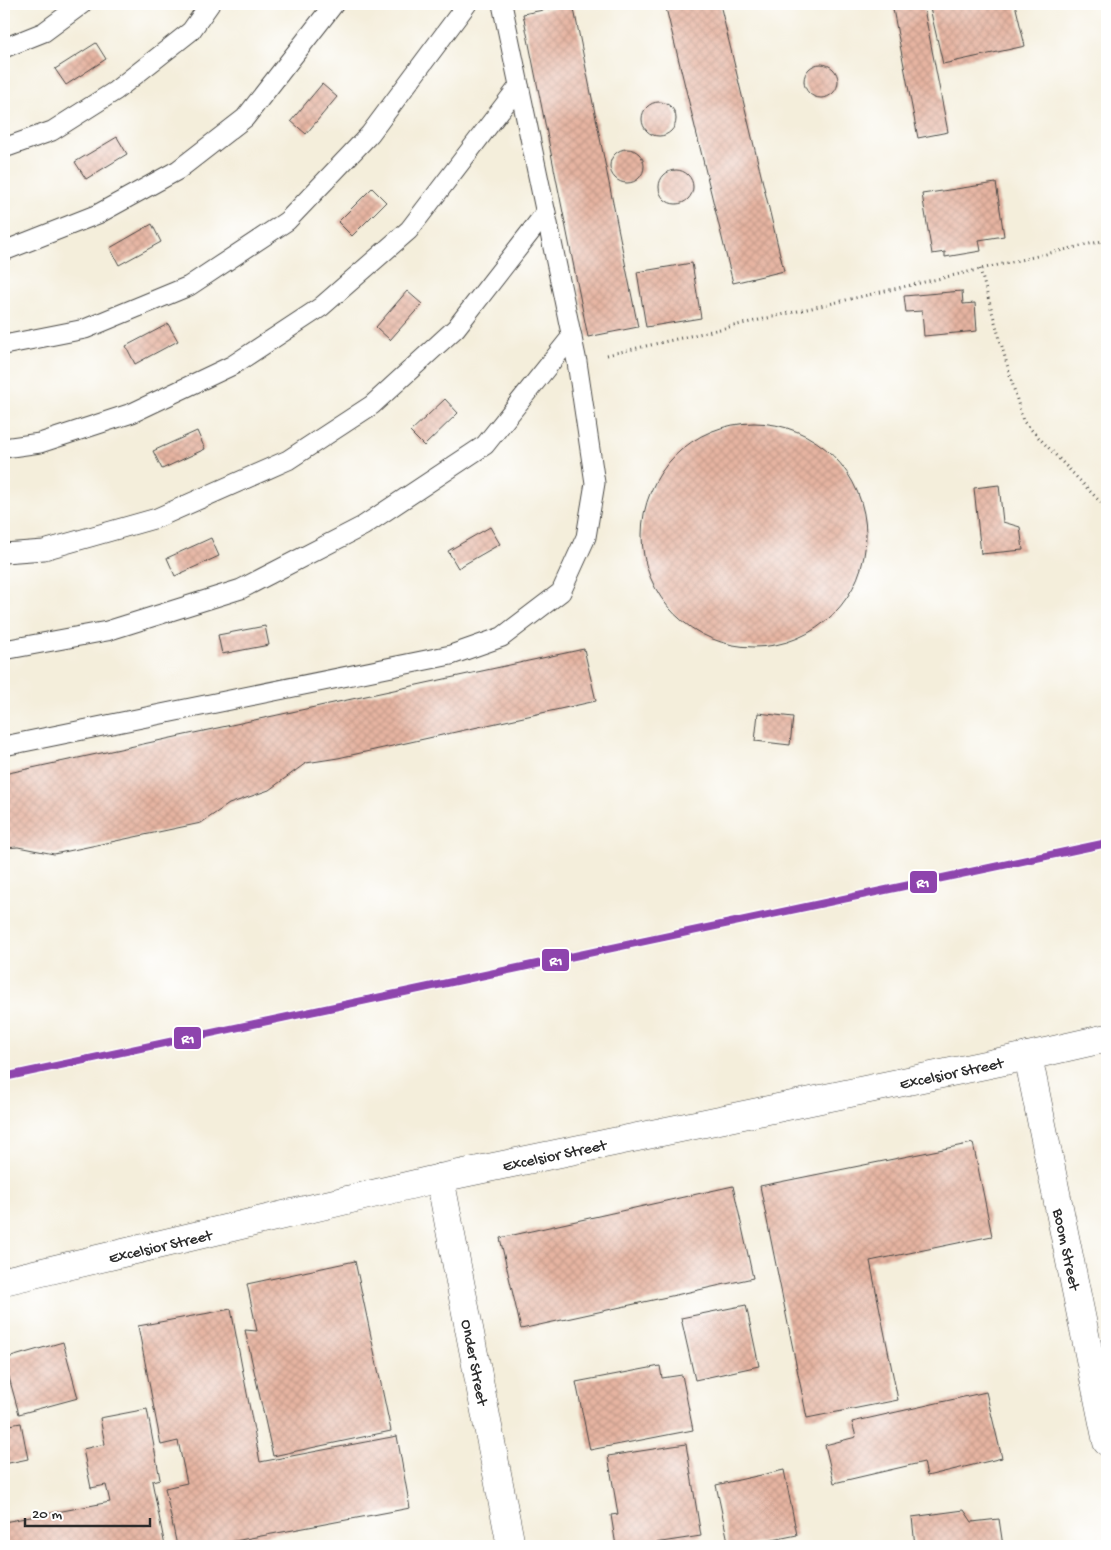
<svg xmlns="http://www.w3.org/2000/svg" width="1111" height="1550" font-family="'Gochi Hand',sans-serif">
  <defs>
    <pattern id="building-cross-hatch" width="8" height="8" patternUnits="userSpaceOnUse" patternTransform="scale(1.25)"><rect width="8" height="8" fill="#e6b4a1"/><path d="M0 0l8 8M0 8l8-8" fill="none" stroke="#c59b8b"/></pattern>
  </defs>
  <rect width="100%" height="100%" fill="#fff"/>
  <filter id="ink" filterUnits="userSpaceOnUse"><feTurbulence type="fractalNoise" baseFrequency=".02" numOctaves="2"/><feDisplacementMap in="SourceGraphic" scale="10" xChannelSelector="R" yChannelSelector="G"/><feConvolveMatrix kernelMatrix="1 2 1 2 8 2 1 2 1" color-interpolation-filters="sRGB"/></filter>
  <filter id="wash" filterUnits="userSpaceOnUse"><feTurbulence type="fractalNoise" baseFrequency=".0096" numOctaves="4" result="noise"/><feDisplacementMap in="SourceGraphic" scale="20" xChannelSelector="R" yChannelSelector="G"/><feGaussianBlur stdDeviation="1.12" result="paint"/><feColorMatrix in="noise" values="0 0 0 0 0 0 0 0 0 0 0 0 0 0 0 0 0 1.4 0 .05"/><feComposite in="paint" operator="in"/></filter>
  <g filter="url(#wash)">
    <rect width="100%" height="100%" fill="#f4eedb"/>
    <g id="blocks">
      <!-- building -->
      <g fill="url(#building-cross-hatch)">
        <path d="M573 4 638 327 588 337 523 14Z"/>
        <path d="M665 4H720L784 271 733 283Z"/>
        <path d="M892 4H923L948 132 918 138Z"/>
        <path d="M929 4H1015L1025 46 943 64Z"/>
        <path d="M96 43 106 59 66 85 55 69Z"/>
        <circle cx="821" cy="81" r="17"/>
        <path d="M322 84 337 97 306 134 291 121Z"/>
        <circle cx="659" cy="119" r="17"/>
        <path d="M117 137 127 154 86 179 75 162Z"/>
        <circle cx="627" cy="166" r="17"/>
        <circle cx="676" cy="187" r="17"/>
        <path d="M996 183 1004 236 979 240 981 251 945 257V252L932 254 922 194Z"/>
        <path d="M372 188 386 202 352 236 338 222Z"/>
        <path d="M152 224 161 242 119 265 110 248Z"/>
        <path d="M692 263 701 318 646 327 637 272Z"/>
        <path d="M407 291 422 304 390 340 376 327Z"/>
        <path d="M962 291 963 304 975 303 977 331 924 336 922 311 906 312 904 296Z"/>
        <path d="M168 324 178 341 135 364 126 346Z"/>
        <path d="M445 399 458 413 424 446 410 432Z"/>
        <circle cx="754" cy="535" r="112"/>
        <path d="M197 431 205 449 162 469 153 451Z"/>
        <path d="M999 485 1003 522 1020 527 1023 550 981 554 974 488Z"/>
        <path d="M490 527 500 544 458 568 448 551Z"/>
        <path d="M211 538 219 556 175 576 167 558Z"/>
        <path d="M265 626 269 645 222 654 218 635Z"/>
        <path d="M584 649 596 701 338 758 306 763 269 790 229 804 201 823 54 854 18 847 4 848V774Z"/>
        <path d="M758 713 793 717 790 745 755 741Z"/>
        <path d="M973 1143 992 1236 870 1261 898 1400 807 1418 760 1186Z"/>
        <path d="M733 1186 753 1278 521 1329 500 1238Z"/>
        <path d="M355 1261 391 1431 273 1456 245 1330 257 1331 247 1284Z"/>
        <path d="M746 1305 759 1366 695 1380 681 1318Z"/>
        <path d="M231 1309 260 1462 397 1436 410 1508 208 1546H177L165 1488 187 1483 178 1441 161 1445 138 1326Z"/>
        <path d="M63 1342 78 1398 19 1414 4 1359Z"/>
        <path d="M660 1366 662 1378 682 1375 693 1430 590 1450 576 1382Z"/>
        <path d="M986 1392 1002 1458 927 1476 924 1462 834 1483 825 1445 856 1437 852 1422Z"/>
        <path d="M147 1409 160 1479 152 1481 165 1546H4V1522L110 1502 106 1485 91 1488 83 1449 105 1444 100 1418Z"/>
        <path d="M21 1423 28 1459 4 1464V1426Z"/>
        <path d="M686 1444 701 1536 635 1546H616L611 1515 618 1514 608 1456Z"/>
        <path d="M784 1470 797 1535 744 1546H729L716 1485Z"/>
        <path d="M964 1510 972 1522 999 1519 1003 1546H915L912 1517Z"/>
      </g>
    </g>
  </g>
  <g filter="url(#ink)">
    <use href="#blocks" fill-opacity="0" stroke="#494845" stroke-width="1"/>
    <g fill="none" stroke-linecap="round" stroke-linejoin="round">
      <defs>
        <g id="service">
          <path d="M4 48 44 32 82 4"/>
          <path d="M4 148 52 131 115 91 191 31 210 4"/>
          <path d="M4 251 98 214 178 170 245 118 334 4"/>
          <path d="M4 345 85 329 189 286 287 221 370 134 467 4"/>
          <path d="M4 448 40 443 132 413 233 365 321 307 409 230 519 86"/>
          <path d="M4 553 44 550 157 518 288 460 372 405 456 328 546 212"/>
          <path d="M4 650 107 631 241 589 363 526 485 445 572 336"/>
          <path d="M4 746 451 655 502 637 561 592 586 537 595 483 577 362 502 4"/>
        </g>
        <g id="minor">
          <path d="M1028 1056 1107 1442"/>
          <path d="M440 1178 511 1546"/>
          <path d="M4 1281 440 1178 1028 1056 1107 1038"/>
        </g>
      </defs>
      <!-- service casing -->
      <use href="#service" stroke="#494845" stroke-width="21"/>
      <!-- minor casing -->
      <use href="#minor" stroke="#494845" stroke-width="29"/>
      <!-- path -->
      <g stroke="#494845" stroke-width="3" stroke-dasharray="1 4" stroke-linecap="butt">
        <path d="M980 269 1023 421 1107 509"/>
        <path d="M607 355 1107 240"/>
      </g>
      <!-- service -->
      <use href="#service" stroke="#fff" stroke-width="19"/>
      <!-- minor -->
      <use href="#minor" stroke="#fff" stroke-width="28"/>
      <defs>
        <path id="rail-1" d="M4 1077 1107 843"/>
      </defs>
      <!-- rail-1 casing -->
      <use href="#rail-1" stroke="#fff" stroke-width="11"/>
      <!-- rail-1 -->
      <use href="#rail-1" stroke="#8e44ad" stroke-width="8"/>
    </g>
  </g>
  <g text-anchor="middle" stroke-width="4" stroke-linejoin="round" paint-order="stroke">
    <!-- street labels -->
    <g font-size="16" fill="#2b2b2b" stroke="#fff">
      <text transform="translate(951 1072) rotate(-12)" y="6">Excelsior Street</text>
      <text transform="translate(554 1154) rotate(-12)" y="6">Excelsior Street</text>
      <text transform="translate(160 1245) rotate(-13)" y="6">Excelsior Street</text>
      <text transform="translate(1068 1249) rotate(78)" y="6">Boom Street</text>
      <text transform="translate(476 1362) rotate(79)" y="6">Onder Street</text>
    </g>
  </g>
  <g stroke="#fff" stroke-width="2">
    <rect x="909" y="870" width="29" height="24" rx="5" fill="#8e44ad"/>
    <rect x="541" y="948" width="29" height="24" rx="5" fill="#8e44ad"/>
    <rect x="173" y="1026" width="29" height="24" rx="5" fill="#8e44ad"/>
  </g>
  <g font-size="14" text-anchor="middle" font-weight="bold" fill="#fff">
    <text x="923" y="887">R1</text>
    <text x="556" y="965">R1</text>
    <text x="188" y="1043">R1</text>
  </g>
  <!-- margin -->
  <rect width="1111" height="1550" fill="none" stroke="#fff" stroke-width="20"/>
  <!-- scale -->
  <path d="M25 1518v8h125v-8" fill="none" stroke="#2b2b2b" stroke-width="2.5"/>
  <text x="32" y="1518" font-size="15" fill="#2b2b2b" stroke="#ffffff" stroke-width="4" paint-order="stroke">20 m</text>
</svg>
